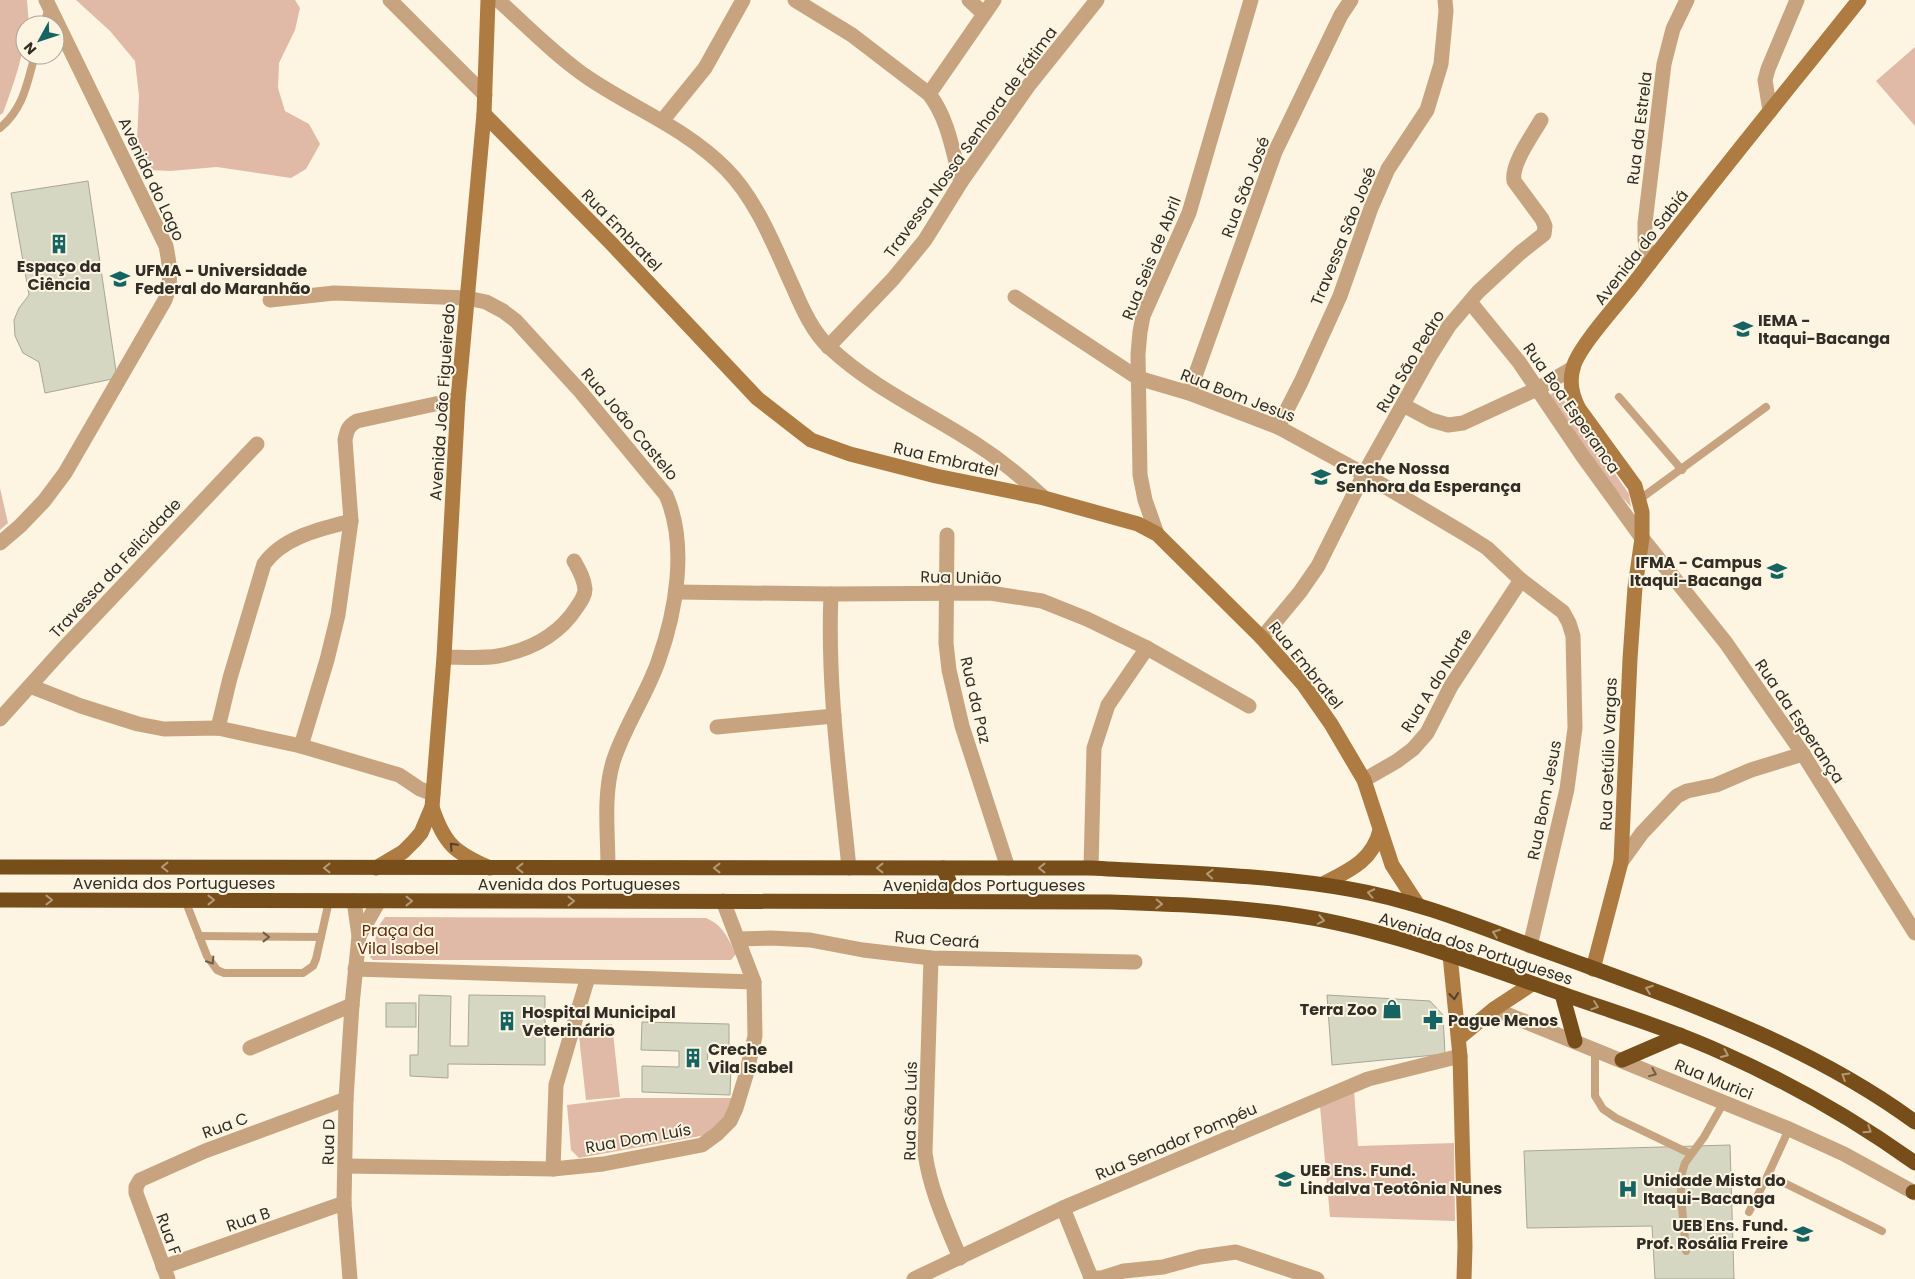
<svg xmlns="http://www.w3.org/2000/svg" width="1915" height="1279" font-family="Poppins,sans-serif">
  <rect width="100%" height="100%" fill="#fdf5e2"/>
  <!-- green -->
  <g fill="#e0baa7">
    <path d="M0 0H27L29 25H25C25 55 13 85 3 113L0 115Z"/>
    <path d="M76 0H295L300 8 295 30 279 63 278 88 285 111 309 124 320 144 306 169 291 178 217 167 170 171 150 170 139 152 137 141 139 96 135 61 110 31Z"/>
    <path d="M1915 47V126L1876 81Z"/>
    <path d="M1557 390 1629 494 1631 507 1609 483 1548 396Z"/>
    <path d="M0 488 8 523 0 530Z"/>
    <path d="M385 917 706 918C723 925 728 938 736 954L731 960H373L370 957 380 924Z"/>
    <path d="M612 1024 620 1097 586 1100 578 1027Z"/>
    <path d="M1354 1090 1358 1146 1454 1143 1455 1221 1330 1217 1320 1106Z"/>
    <path d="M625 1098H734L731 1112 706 1135 579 1158 571 1150 567 1105Z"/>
  </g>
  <!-- building -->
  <g fill="#d6d7c3" stroke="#a6a794">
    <path d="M88 181 117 378 45 393 39 362 23 353 15 336 14 320 19 308 29 295 11 193Z"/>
    <path d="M419 995 451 996 450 1046H468L469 995 545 996V1065L448 1064V1078L410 1076V1055H418Z"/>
    <path d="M1327 995 1430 1001 1443 1015 1445 1054 1332 1065Z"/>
    <rect x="386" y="1003" width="30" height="24"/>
    <path d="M642 1022 729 1024V1050L708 1049 707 1065H731L730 1095 642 1092V1066L679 1067V1051L641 1050Z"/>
    <path d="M1730 1145 1734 1279H1655L1652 1226 1527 1228 1524 1151Z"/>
  </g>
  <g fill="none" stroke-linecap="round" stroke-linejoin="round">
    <!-- lane -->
    <g stroke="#c7a47f" stroke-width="8">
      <path d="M44 25 48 10"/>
      <path d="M0 128C24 108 27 83 35 55"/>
      <path d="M1619 397 1682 470"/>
      <path d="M1640 499 1766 407"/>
      <path d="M185 900 207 956 217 970 224 973H303L313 966 316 959 329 901"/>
      <path d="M199 936 321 937"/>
      <path d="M1595 1049V1096L1603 1109 1616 1118 1691 1154"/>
      <path d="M1789 1129 1768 1175 1882 1231"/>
      <path d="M1749 1212 1768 1175"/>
      <path d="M1686 1251 1681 1196V1176L1685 1163 1704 1137 1724 1102"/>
    </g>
    <!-- street -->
    <g stroke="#c7a47f" stroke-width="15">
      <path d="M390 0 485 95"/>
      <path d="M498 0C527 26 555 55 587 77 632 108 686 128 726 169 757 200 775 248 793 287 802 308 813 333 830 348 874 389 927 412 976 444 1001 460 1023 478 1044 498"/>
      <path d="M795 0 852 35 929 94C948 118 953 152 961 182"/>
      <path d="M969 0 984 14"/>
      <path d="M929 94 994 0"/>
      <path d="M1770 111 1765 80 1768 69 1797 0"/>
      <path d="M662 121 705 68 743 0"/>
      <path d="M1649 264 1645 240V223L1664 64 1673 29 1687 0"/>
      <path d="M1015 297 1138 378 1189 393 1278 427 1364 474 1465 534 1487 548 1521 580 1563 612 1569 623 1573 636 1575 728 1567 789 1530 946"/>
      <path d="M270 300 334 293 467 298 486 302 503 311 516 321 580 391 666 495C688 545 676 612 658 662 646 696 624 727 613 762 603 796 608 833 608 868"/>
      <path d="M1470 302 1519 362 1582 455 1642 538 1726 643 1803 754 1915 933"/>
      <path d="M828 347 893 279 925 240 961 182 1029 85 1097 0"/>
      <path d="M1189 393 1275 152 1341 15 1351 0"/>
      <path d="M1403 405 1431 420 1448 425 1463 423 1537 389 1573 368"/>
      <path d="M1278 427 1301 382 1340 296 1371 208 1388 169 1427 110 1441 64 1446 11 1445 0"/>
      <path d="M1157 534 1145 500 1140 475 1138 354 1140 332 1143 316 1189 213 1251 0"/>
      <path d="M947 535 946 643 949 670 962 726 1008 868"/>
      <path d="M0 543 20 526 44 501 65 473 165 300C172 281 170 266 166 246L46 0"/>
      <path d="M677 592 831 594 990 593 1042 601 1087 619 1147 648 1249 706"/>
      <path d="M831 594C827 686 840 777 849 868"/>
      <path d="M1262 638 1300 592 1318 566 1364 474 1430 356 1449 326 1478 292 1520 253 1544 234 1545 226 1542 219 1514 181C1511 164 1532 136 1541 120"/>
      <path d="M444 657C461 657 481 659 498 656 530 650 559 635 577 607 581 601 585 596 585 589 584 578 579 570 574 561"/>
      <path d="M30 686 81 706 138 724 164 729 218 728 301 746 399 775 420 789 433 794"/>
      <path d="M0 719 64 648 257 444"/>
      <path d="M717 727 834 716"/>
      <path d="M218 728 230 678 264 564C283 537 320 529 351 521"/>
      <path d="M301 746 327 660 338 615 351 521 345 440C347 430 348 426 357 421L458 399"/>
      <path d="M1364 780 1397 761 1413 749 1427 733 1451 686 1521 580"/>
      <path d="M1621 862 1642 833 1677 796 1687 791 1716 785 1751 770 1803 754"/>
      <path d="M1091 868 1094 748 1108 705 1147 648"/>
      <path d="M359 936 379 901"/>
      <path d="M739 939 771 938 810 940 863 950 931 958 1135 962"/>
      <path d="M931 958 925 1153C930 1190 946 1224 960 1258"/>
      <path d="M355 969 754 982"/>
      <path d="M1494 1009 1789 1129 1844 1154 1915 1193"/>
      <path d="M250 1048 352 1005"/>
      <path d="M345 1166 553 1169 603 1164 702 1145 717 1134 730 1121 736 1108 746 1075 755 1036 754 982 723 901"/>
      <path d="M553 1169 556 1085 588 977"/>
      <path d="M1063 1208 1090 1275 1093 1278H1102L1124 1271 1163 1267 1200 1257 1236 1252 1317 1279"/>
      <path d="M163 1267 344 1203"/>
      <path d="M168 1279 136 1193V1187L140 1180 205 1151 346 1099"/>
      <path d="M350 1279 344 1203 346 1099 352 1005 359 936 354 901"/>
      <path d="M914 1279 1063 1208 1368 1079 1460 1056"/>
    </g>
    <!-- secondary -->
    <g stroke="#ae7b42" stroke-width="15">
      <path d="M484 114 610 242 757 398 811 440 850 454 936 476 1044 498 1138 524 1157 534 1262 638 1303 684 1331 724 1364 780 1392 865 1418 905"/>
      <path d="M432 807C444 844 455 853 490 868"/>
      <path d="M376 868 403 852 414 841 421 833 432 807 444 657 458 399 484 114 488 0"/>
      <path d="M1323 884C1348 871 1373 861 1380 830"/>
      <path d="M1450 955 1460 1056 1465 1246 1464 1279"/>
      <path d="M1593 969 1621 862 1630 659 1635 587 1642 538V512L1635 486 1579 409C1572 396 1569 382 1573 368 1578 347 1620 302 1635 282 1708 187 1784 94 1859 0"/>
      <path d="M1459 1038 1494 1009 1532 984"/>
    </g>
    <!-- highway -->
    <g stroke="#774d1a" stroke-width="15">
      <path d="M0 867 1091 868C1177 873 1264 874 1349 889 1420 901 1487 930 1554 954 1679 1000 1806 1042 1915 1122"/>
      <path d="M924 893H938L947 890 949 881 943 868"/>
      <path d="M0 900 1110 902C1169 904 1228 906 1287 914 1375 926 1459 958 1543 987 1603 1009 1666 1027 1725 1054 1792 1084 1855 1120 1915 1163"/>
      <path d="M1562 994 1575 1041"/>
      <path d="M1622 1060 1680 1035"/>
      <path d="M1913 1192H1915"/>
    </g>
  </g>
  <!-- one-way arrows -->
  <defs><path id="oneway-chevron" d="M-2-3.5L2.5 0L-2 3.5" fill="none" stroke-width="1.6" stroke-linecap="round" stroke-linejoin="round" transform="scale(1.25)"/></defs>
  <g stroke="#50412e">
    <use href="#oneway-chevron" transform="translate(453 846) rotate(-134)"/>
    <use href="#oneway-chevron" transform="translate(1454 996) rotate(84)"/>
  </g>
  <g stroke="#b39974">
    <use href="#oneway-chevron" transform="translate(165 867) rotate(-180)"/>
    <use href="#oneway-chevron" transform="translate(327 868) rotate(-180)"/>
    <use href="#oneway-chevron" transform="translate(520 868) rotate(-180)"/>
    <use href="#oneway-chevron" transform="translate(717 868) rotate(180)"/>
    <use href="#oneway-chevron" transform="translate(880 868) rotate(-180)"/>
    <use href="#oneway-chevron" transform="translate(1042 868) rotate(-180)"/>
    <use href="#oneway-chevron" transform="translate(1210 874) rotate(-177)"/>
    <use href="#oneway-chevron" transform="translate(1371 893) rotate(-168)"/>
    <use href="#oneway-chevron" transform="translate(49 900)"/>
    <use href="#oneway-chevron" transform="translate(211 900)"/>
    <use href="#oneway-chevron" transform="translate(409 901)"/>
    <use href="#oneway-chevron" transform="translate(571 901)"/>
    <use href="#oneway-chevron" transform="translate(1159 904) rotate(2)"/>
    <use href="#oneway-chevron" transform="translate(1321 920) rotate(11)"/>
    <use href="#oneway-chevron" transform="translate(1496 933) rotate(-160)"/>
    <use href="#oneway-chevron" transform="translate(1649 989) rotate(-160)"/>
    <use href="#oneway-chevron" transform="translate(1595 1006) rotate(19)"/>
    <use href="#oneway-chevron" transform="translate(1725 1054) rotate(24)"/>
    <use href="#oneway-chevron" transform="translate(1845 1076) rotate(-149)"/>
    <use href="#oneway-chevron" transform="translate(1868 1130) rotate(33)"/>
  </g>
  <g stroke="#6d5d4a">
    <use href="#oneway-chevron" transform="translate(266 937)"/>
    <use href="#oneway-chevron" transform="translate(211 961) rotate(57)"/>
    <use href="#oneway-chevron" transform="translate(1653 1073) rotate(22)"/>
  </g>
  <!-- icons -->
  <defs>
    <symbol id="building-bare" viewBox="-9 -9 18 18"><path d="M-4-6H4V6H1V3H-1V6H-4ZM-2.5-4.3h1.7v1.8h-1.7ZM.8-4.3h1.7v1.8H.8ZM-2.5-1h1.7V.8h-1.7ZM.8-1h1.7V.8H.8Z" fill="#166461" stroke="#fdf5e2" stroke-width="2.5" paint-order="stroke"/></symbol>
    <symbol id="university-bare" viewBox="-9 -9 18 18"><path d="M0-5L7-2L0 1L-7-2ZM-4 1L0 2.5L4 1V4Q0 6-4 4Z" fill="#166461" stroke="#fdf5e2" stroke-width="2.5" paint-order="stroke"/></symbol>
    <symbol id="school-bare" viewBox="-9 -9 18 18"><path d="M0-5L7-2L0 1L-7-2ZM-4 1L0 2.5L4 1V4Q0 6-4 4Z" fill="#166461" stroke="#fdf5e2" stroke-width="2.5" paint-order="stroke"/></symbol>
    <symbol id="shop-bare" viewBox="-9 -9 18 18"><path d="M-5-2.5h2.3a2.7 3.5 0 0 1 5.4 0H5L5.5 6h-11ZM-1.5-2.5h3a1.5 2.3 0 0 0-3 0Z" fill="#166461" stroke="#fdf5e2" stroke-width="2.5" paint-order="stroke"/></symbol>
    <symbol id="pharmacy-bare" viewBox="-9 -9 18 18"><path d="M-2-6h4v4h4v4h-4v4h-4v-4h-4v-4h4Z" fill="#166461" stroke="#fdf5e2" stroke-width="2.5" paint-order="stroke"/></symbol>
    <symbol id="hospital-bare" viewBox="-9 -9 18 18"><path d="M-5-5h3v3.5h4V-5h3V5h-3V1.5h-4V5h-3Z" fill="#166461" stroke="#fdf5e2" stroke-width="2.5" paint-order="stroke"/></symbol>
  </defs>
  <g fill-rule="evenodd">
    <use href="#building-bare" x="45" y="230" width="28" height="28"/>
    <use href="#university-bare" x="106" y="265" width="28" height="28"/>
    <use href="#university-bare" x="1729" y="315" width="28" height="28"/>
    <use href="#school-bare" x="1307" y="463" width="28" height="28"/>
    <use href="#university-bare" x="1763" y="557" width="28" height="28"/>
    <use href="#shop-bare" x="1378" y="995" width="28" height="28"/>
    <use href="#pharmacy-bare" x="1419" y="1006" width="28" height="28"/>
    <use href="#building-bare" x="493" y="1007" width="28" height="28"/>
    <use href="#building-bare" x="679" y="1044" width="28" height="28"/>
    <use href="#school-bare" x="1271" y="1165" width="28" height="28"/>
    <use href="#hospital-bare" x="1614" y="1175" width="28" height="28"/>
    <use href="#school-bare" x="1789" y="1220" width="28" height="28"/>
  </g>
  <g text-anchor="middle" stroke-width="4" stroke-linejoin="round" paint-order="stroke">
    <!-- street labels -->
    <g font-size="16" fill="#312e27" stroke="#fdf5e2">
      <text transform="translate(1639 128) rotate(-83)" y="6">Rua da Estrela</text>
      <text transform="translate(970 142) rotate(-54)" y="6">Travessa Nossa Senhora de Fátima</text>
      <text transform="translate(152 179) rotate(65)" y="6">Avenida do Lago</text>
      <text transform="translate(1245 187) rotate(-69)" y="6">Rua São José</text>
      <text transform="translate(622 230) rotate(46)" y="6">Rua Embratel</text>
      <text transform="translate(1343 236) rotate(-68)" y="6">Travessa São José</text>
      <text transform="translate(1641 247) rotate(-52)" y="6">Avenida do Sabiá</text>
      <text transform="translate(1151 258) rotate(-68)" y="6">Rua Seis de Abril</text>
      <text transform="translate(1410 361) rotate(-59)" y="6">Rua São Pedro</text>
      <text transform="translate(1238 395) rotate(21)" y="6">Rua Bom Jesus</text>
      <text transform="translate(442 402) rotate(-86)" y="6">Avenida João Figueiredo</text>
      <text transform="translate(1572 408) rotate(55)" y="6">Rua Boa Esperanca</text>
      <text transform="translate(630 424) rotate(50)" y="6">Rua João Castelo</text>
      <text transform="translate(946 459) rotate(13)" y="6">Rua Embratel</text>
      <text transform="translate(115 568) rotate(-47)" y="6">Travessa da Felicidade</text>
      <text transform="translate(961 577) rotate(1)" y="6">Rua União</text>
      <text transform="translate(1306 665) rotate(51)" y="6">Rua Embratel</text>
      <text transform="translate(1436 680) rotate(-58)" y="6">Rua A do Norte</text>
      <text transform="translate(976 700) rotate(77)" y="6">Rua da Paz</text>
      <text transform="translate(1800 721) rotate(56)" y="6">Rua da Esperança</text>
      <text transform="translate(1608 754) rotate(-88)" y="6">Rua Getúlio Vargas</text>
      <text transform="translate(1544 800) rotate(-79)" y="6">Rua Bom Jesus</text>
      <text x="174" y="889">Avenida dos Portugueses</text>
      <text x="579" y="890">Avenida dos Portugueses</text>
      <text x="984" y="891">Avenida dos Portugueses</text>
      <text transform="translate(937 939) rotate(4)" y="6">Rua Ceará</text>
      <text transform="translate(1476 948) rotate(18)" y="6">Avenida dos Portugueses</text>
      <text transform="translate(1714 1079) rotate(22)" y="6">Rua Murici</text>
      <text transform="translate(910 1111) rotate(-89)" y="6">Rua São Luís</text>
      <text transform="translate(225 1125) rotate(-20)" y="6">Rua C</text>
      <text transform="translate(638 1138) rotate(-10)" y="6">Rua Dom Luís</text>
      <text transform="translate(1176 1141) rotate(-23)" y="6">Rua Senador Pompéu</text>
      <text transform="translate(328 1142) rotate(-89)" y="6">Rua D</text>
      <text transform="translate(248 1219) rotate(-19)" y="6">Rua B</text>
      <text transform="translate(169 1234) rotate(70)" y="6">Rua F</text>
    </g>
    <!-- poi labels -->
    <g font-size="16" font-weight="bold" fill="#312e27" stroke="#fdf5e2" text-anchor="start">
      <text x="59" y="272" text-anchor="middle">Espaço da<tspan x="59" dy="18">Ciência</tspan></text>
      <text x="135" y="276">UFMA - Universidade<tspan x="135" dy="18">Federal do Maranhão</tspan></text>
      <text x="1758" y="326">IEMA -<tspan x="1758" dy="18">Itaqui-Bacanga</tspan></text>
      <text x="1336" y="474">Creche Nossa<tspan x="1336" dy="18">Senhora da Esperança</tspan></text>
      <text x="1762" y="568" text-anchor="end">IFMA - Campus<tspan x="1762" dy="18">Itaqui-Bacanga</tspan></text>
      <text x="1377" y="1015" text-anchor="end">Terra Zoo</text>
      <text x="522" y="1018">Hospital Municipal<tspan x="522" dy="18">Veterinário</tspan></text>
      <text x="1448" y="1026">Pague Menos</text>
      <text x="708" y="1055">Creche<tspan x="708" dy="18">Vila Isabel</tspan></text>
      <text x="1300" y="1176">UEB Ens. Fund.<tspan x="1300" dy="18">Lindalva Teotônia Nunes</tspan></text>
      <text x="1643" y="1186">Unidade Mista do<tspan x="1643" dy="18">Itaqui-Bacanga</tspan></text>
      <text x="1788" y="1231" text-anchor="end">UEB Ens. Fund.<tspan x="1788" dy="18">Prof. Rosália Freire</tspan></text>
    </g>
    <!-- park labels -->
    <g font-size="16" fill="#622c0a" stroke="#fdf5e2">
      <text x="398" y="936">Praça da<tspan x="398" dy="18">Vila Isabel</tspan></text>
    </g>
  </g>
  <!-- north arrow -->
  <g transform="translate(40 40) rotate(230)"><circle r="24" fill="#fdf5e2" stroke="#aba597"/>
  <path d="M0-4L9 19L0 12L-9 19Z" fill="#166461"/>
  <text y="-8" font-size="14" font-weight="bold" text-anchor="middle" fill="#312e27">N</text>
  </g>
</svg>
